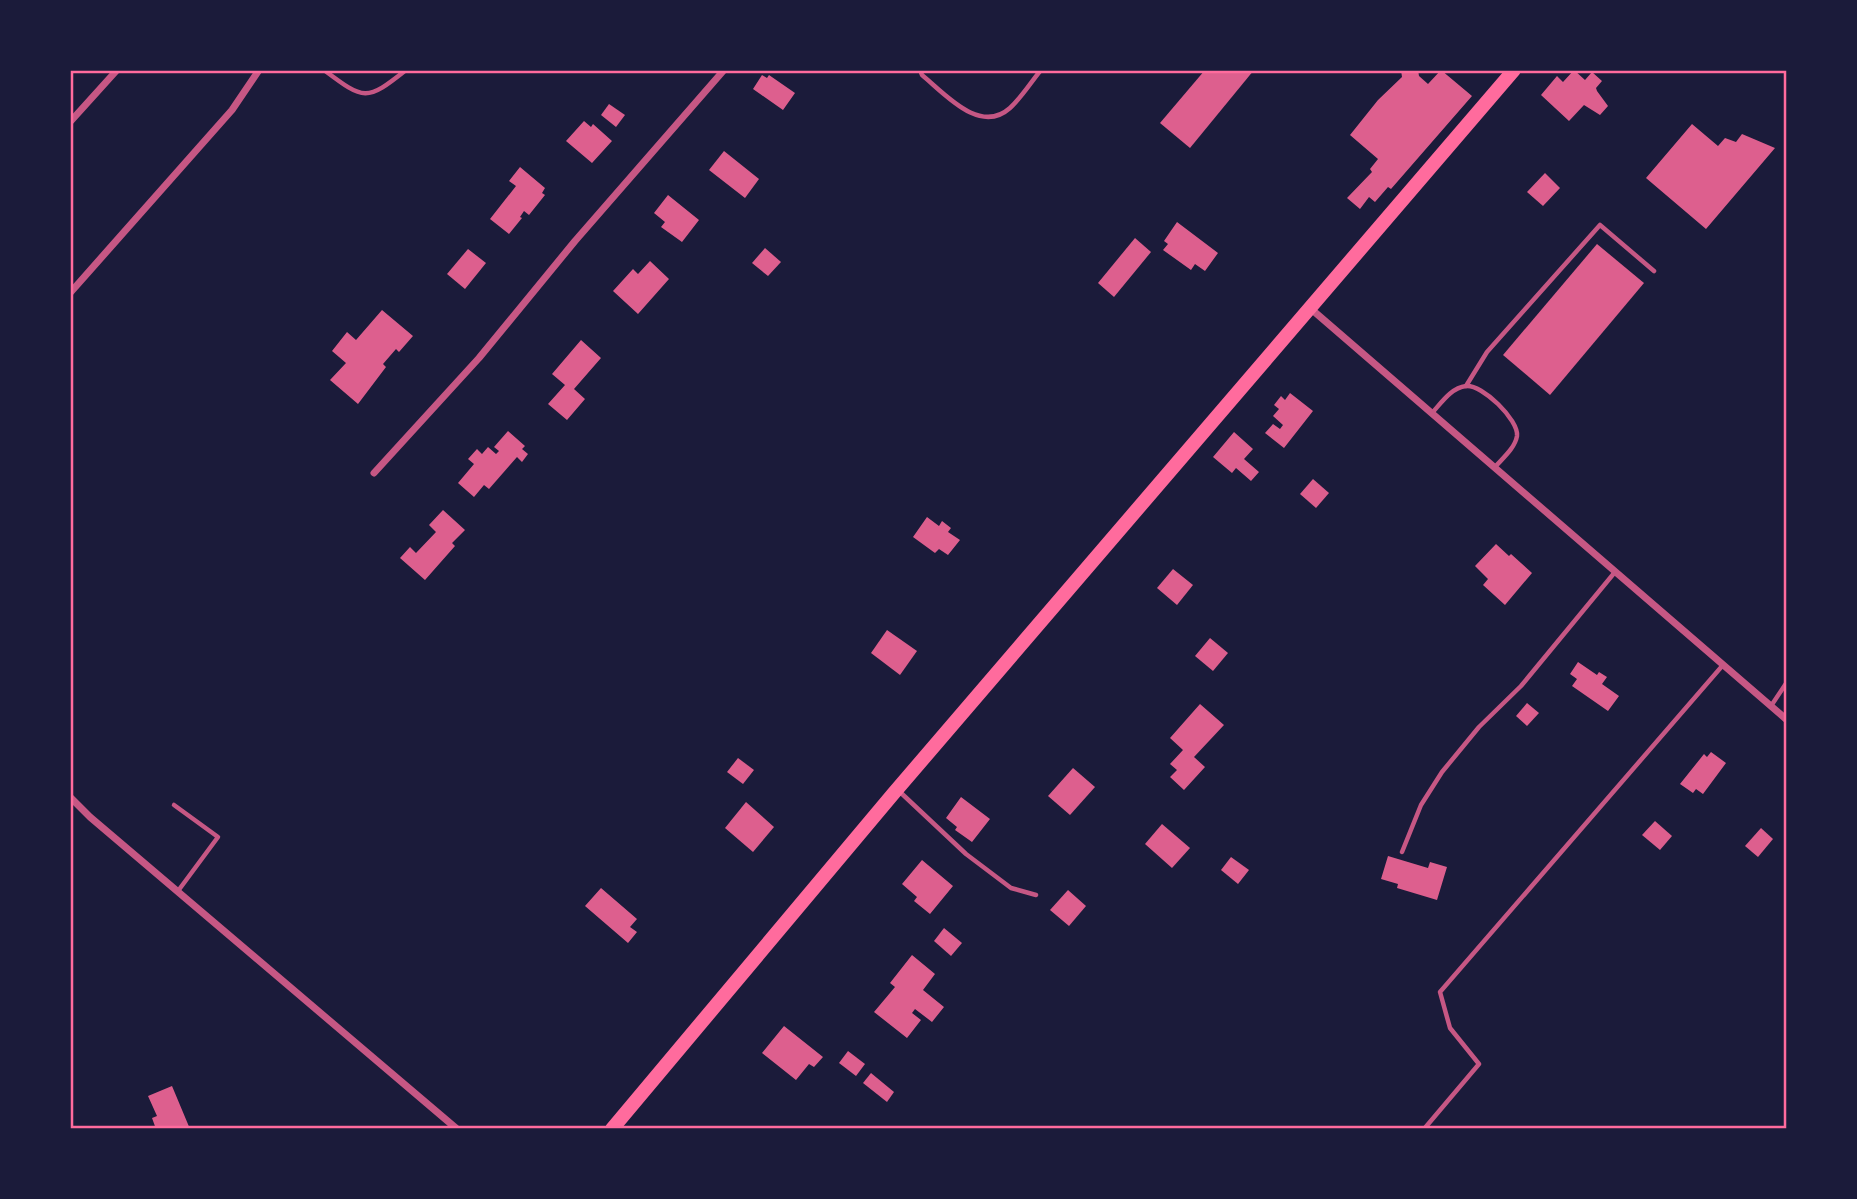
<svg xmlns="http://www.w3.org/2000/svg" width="1857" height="1199" font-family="Quicksand,sans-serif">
  <rect width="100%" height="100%" fill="#1b1b3a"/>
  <!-- building -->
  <g fill="#dd5f8e">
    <path d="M1205 70H1254L1190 148 1160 123Z"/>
    <path d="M1401 70H1418L1419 76 1428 84 1441 70 1472 96 1391 189 1388 187 1375 202 1369 197 1360 209 1347 198 1372 172 1370 169 1378 159 1350 135 1378 100 1402 77Z"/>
    <path d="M1574 70 1585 80 1592 72 1602 81 1596 88 1597 91 1608 106 1600 115 1584 105 1569 121 1541 95 1557 76 1563 82Z"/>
    <path d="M762 75 767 78 769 75 795 93 783 110 753 89Z"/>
    <path d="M609 104 625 115 616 127 601 115Z"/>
    <path d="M584 121 591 127 593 124 612 141 592 163 566 141Z"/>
    <path d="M1692 124 1718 146 1725 138 1736 142 1742 134 1775 148 1706 229 1646 178Z"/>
    <path d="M724 151 759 179 745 198 709 170Z"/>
    <path d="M520 167 545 188 542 193 545 195 529 215 524 211 520 217 522 218 509 234 490 219 516 186 509 181Z"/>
    <path d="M1545 173 1560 188 1543 206 1527 192Z"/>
    <path d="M668 195 699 220 682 242 661 227 665 222 654 213Z"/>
    <path d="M1177 222 1218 253 1205 271 1195 264 1191 270 1163 250 1168 244 1164 241Z"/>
    <path d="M1135 238 1151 252 1114 297 1098 283Z"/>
    <path d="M1597 244 1644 283 1550 395 1503 355Z"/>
    <path d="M765 248 781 262 768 276 752 263Z"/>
    <path d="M468 249 486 263 465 289 447 274Z"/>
    <path d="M650 261 669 279 638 314 613 291 633 269 638 274Z"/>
    <path d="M382 310 413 336 399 352 396 349 383 364 386 367 358 404 330 380 346 363 332 351 347 332 356 340Z"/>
    <path d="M581 340 601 358 574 389 585 399 567 420 548 404 565 385 552 374Z"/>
    <path d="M1290 393 1313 411 1284 448 1265 433 1273 424 1280 429 1283 425 1273 416 1279 409 1274 405 1281 396 1285 400Z"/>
    <path d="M508 431 525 446 522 449 528 454 522 462 517 457 489 489 484 485 474 497 458 483 474 464 468 459 477 449 482 454 488 447 496 454 499 451 494 447Z"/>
    <path d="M1234 432 1253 449 1244 459 1259 472 1251 481 1236 468 1232 473 1213 457Z"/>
    <path d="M1313 479 1329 493 1316 508 1300 494Z"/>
    <path d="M443 510 465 530 452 543 455 546 425 580 400 558 410 547 416 553 436 532 429 525Z"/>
    <path d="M927 517 939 526 942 521 951 528 948 532 960 540 948 555 939 549 935 553 913 537Z"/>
    <path d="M1496 544 1509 556 1511 554 1532 573 1505 605 1483 585 1488 579 1475 566Z"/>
    <path d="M1173 569 1193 585 1177 605 1157 588Z"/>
    <path d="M887 630 917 651 900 675 871 653Z"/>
    <path d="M1210 638 1228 653 1213 671 1195 656Z"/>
    <path d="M1578 662 1597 675 1599 672 1607 677 1602 684 1619 696 1608 711 1572 686 1577 679 1570 674Z"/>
    <path d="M1527 703 1539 713 1527 726 1516 716Z"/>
    <path d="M1200 704 1224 725 1194 757 1205 767 1184 790 1170 777 1177 770 1170 764 1183 750 1170 738Z"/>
    <path d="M1711 752 1726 763 1703 794 1696 789 1693 793 1680 784 1704 754 1707 757Z"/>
    <path d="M738 758 754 770 743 784 727 772Z"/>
    <path d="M1073 768 1095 787 1070 815 1048 796Z"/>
    <path d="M961 797 990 819 972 842 955 830 957 827 946 818Z"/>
    <path d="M746 802 774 827 753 852 725 828Z"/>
    <path d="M1655 821 1672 836 1660 850 1642 835Z"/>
    <path d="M1162 824 1190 848 1172 868 1145 844Z"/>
    <path d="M1761 828 1773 839 1758 857 1745 846Z"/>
    <path d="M1388 856 1428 868 1430 862 1447 867 1437 900 1397 888 1398 884 1381 879Z"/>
    <path d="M1231 857 1249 870 1238 884 1221 870Z"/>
    <path d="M922 860 953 886 930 914 914 901 917 897 902 884Z"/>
    <path d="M601 888 637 919 630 927 637 932 628 943 585 906Z"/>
    <path d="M1068 890 1086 906 1069 926 1050 910Z"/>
    <path d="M944 928 962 943 951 956 934 941Z"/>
    <path d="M912 955 935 974 923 990 944 1007 932 1022 915 1009 912 1013 921 1020 907 1038 874 1012 895 987 890 983Z"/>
    <path d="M784 1026 823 1057 814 1067 809 1064 796 1080 762 1053Z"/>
    <path d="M848 1051 865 1064 856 1076 839 1063Z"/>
    <path d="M871 1073 894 1092 887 1102 863 1083Z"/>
    <path d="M172 1086 190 1129H156L152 1118 157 1116 148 1096Z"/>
  </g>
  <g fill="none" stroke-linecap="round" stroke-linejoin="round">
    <!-- service -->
    <g stroke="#c65784" stroke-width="4.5">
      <path d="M324 70C364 100 366 102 406 70"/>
      <path d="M920 70 922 75C945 94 980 135 1010 108 1022 97 1031 82 1041 70"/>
      <path d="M1466 386 1487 352 1600 225 1654 271"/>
      <path d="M1432 413C1442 402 1451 388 1466 386 1482 384 1519 420 1517 436 1515 448 1503 458 1495 467"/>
      <path d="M1771 706 1787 682"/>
      <path d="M900 792 966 854 1011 888 1036 895"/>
      <path d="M174 805 218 837 178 891"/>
      <path d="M1402 852 1421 805 1442 772 1479 727 1521 686 1615 572"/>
      <path d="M1424 1129 1479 1064 1450 1028 1440 992 1723 665"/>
    </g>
    <!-- minor -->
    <g stroke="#c65784" stroke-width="7">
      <path d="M70 122 117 70"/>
      <path d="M70 293 232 110 259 70"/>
      <path d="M1310 308 1787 720"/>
      <path d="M374 473 479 358 575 241 724 70"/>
      <path d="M70 797 90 817 457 1129"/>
    </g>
    <!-- secondary -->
    <path stroke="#ff6b9d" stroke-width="14" d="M612 1129 893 794 1514 70"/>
  </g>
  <!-- border -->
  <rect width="1857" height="1199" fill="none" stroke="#1b1b3a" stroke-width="144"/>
  <rect x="72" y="72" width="1713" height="1055" fill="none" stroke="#ff6b9d" stroke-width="2.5"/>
</svg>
